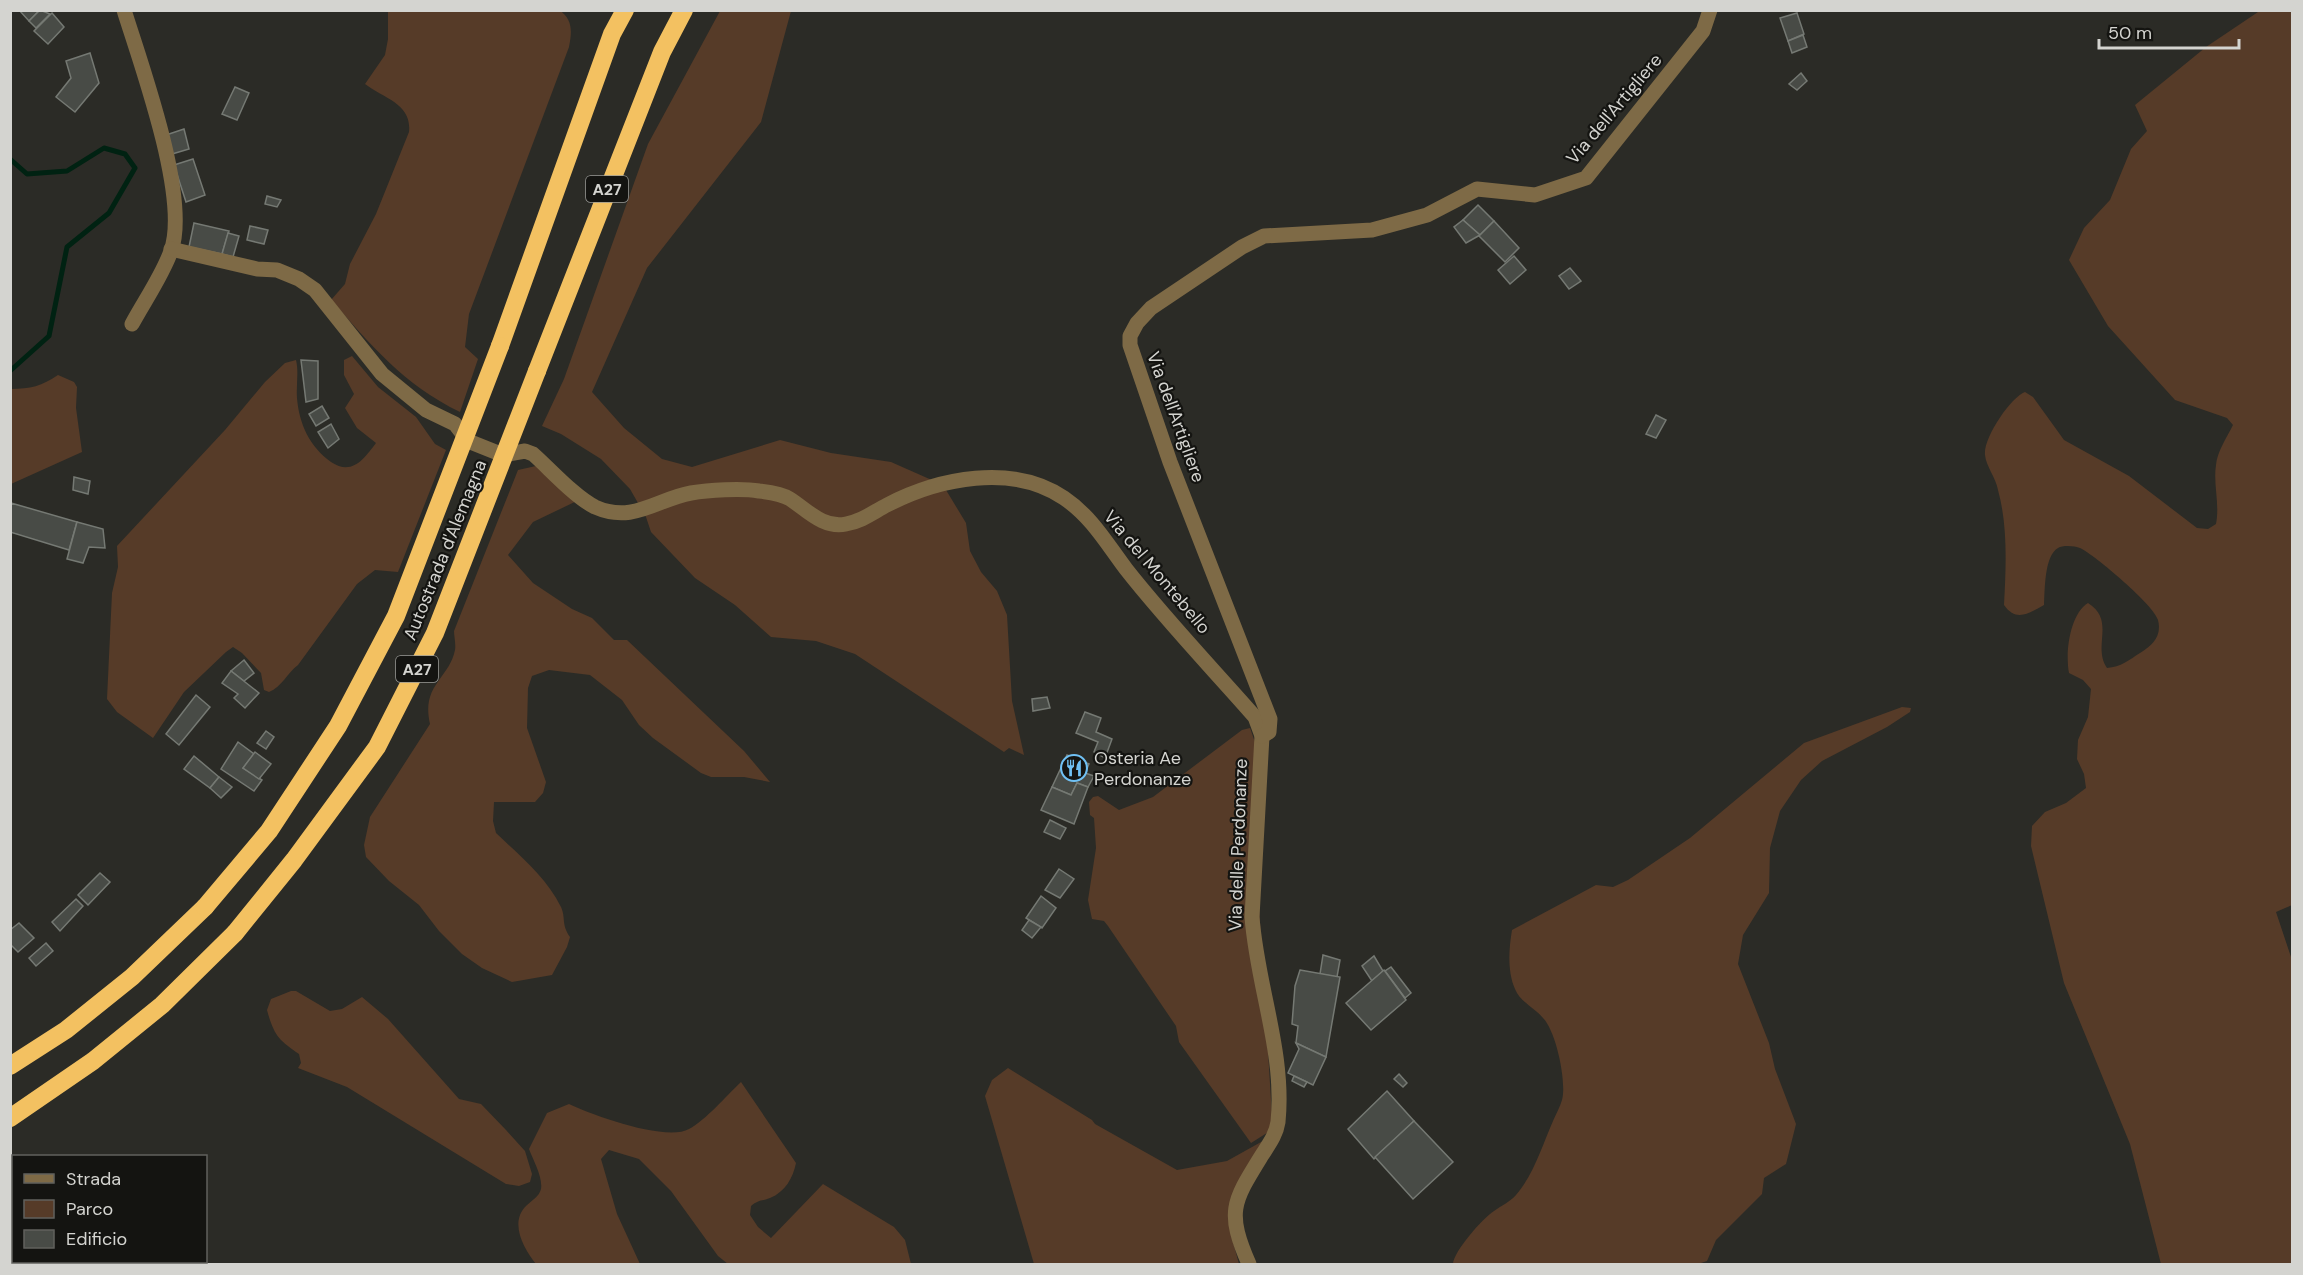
<svg xmlns="http://www.w3.org/2000/svg" width="2303" height="1275" font-family="'DM Sans',sans-serif">
  <rect width="100%" height="100%" fill="#2b2b26"/>
  <!-- green -->
  <g fill="#563b28">
    <path d="M559 10C573 19 572 32 569 47L469 314 465 347 478 359 460 412C403 384 372 346 331 300L345 284 350 264 376 214 409 132C412 104 385 99 365 84L385 55 388 39V11Z"/>
    <path d="M2261 10 2292 11V905L2276 912 2292 960V1264H2161L2130 1144 2064 983 2031 846 2032 826 2045 812 2066 803 2086 788 2084 774 2077 759 2078 740 2088 717 2091 689 2083 680 2069 673C2065 652 2070 614 2088 603 2116 621 2092 646 2107 668 2121 667 2129 660 2140 653 2153 645 2162 636 2158 620 2155 606 2095 555 2080 548 2075 546 2063 545 2058 548 2044 556 2045 591 2044 605 2028 614 2016 622 2004 605 2006 567 2008 526 1998 490 1996 478 1986 466 1985 455 1983 438 2011 397 2025 392L2033 397 2064 440 2129 476 2197 528 2208 529 2216 524C2220 503 2213 485 2216 465 2217 452 2227 437 2233 425L2227 418 2175 400 2108 326 2069 260 2084 228 2110 200 2131 149 2147 131 2135 105 2206 47Z"/>
    <path d="M720 11H791L761 122 647 268 592 392 624 428 662 459 692 467 780 440 831 453 891 462 943 485 966 523 970 551 981 572 997 591 1007 615 1012 701 1024 755 1009 748 1004 752 855 654 816 641 771 637 735 605 695 578 651 532 646 517 630 489 601 459 561 434 542 426 564 379 648 144Z"/>
    <path d="M352 356 378 387 416 417 435 444 446 450 398 572 375 570 357 584 298 665C287 673 282 687 269 692L264 690 261 673 242 653 233 647 226 652 184 692 153 738 117 712 107 699 112 593 118 567 117 546 225 430 265 382 285 363 296 360C299 372 296 385 297 398 299 424 310 447 331 462 352 476 364 459 376 443L357 428 345 408 354 394 344 375V360Z"/>
    <path d="M58 375 74 382 77 387 76 408 82 452 11 484V389C30 389 42 386 58 375Z"/>
    <path d="M536 466 583 498 533 522 508 555 533 583 572 609 592 618 614 640H627L744 751 770 782 744 777H711L701 773 653 738 639 725 622 700 590 675 549 670 532 676 528 688 527 728 546 782 543 793 535 802H494L493 821 496 833C520 856 546 877 561 907 566 918 561 924 570 937L567 947 552 975 512 982 482 968 462 954 439 931 419 905 389 881 366 857 364 845 370 817 430 724C421 685 449 679 455 650 456 644 454 636 454 631L518 470Z"/>
    <path d="M1902 707 1911 708 1910 712 1887 727 1822 761 1801 780 1780 811 1770 848 1769 893 1743 935 1738 964 1769 1043 1775 1069 1796 1124 1786 1164 1764 1178 1762 1194 1716 1240 1707 1261 1698 1264H1453C1454 1251 1482 1219 1494 1211 1502 1205 1510 1202 1516 1195 1534 1174 1542 1146 1553 1121 1556 1114 1560 1107 1562 1100 1567 1082 1556 1031 1543 1018 1535 1008 1520 1002 1515 989 1507 971 1509 948 1512 930L1596 885 1613 887 1628 880 1690 838 1804 743Z"/>
    <path d="M1250 728 1256 745 1255 841 1272 1116 1270 1131 1251 1143 1179 1042 1176 1026 1108 926 1104 921 1092 919 1088 900 1096 848 1094 818 1090 815 1089 802 1093 797 1098 796 1119 810 1153 797 1242 730Z"/>
    <path d="M291 991H296L330 1011 342 1009 362 997 388 1019 459 1099 481 1104 506 1130 525 1151 532 1174 530 1182 519 1186 506 1184 347 1087 298 1068 301 1063 299 1054C279 1040 274 1036 267 1010L271 999Z"/>
    <path d="M1008 1068 1092 1120 1095 1124 1177 1170 1227 1161 1270 1137 1230 1231 1239 1264H1034L985 1096 992 1080Z"/>
    <path d="M741 1082 796 1163C793 1178 785 1192 770 1198 762 1201 758 1200 751 1206L750 1215 758 1227 771 1238 823 1184 894 1227 905 1240 911 1264H728L718 1256 671 1191 639 1159 609 1150 601 1159 617 1214 640 1264H536C524 1249 509 1223 526 1206 532 1200 539 1197 541 1189 543 1177 533 1160 529 1149L547 1113 569 1104C592 1115 666 1142 689 1129 706 1120 726 1096 741 1082Z"/>
  </g>
  <g fill="none" stroke-linecap="round" stroke-linejoin="round">
    <!-- stream -->
    <path stroke="#002212" stroke-width="5" d="M10 159 27 174 67 171 104 148 125 154 135 168 109 213 67 247 49 336 10 371"/>
  </g>
  <!-- building -->
  <g fill="#484b46" stroke="#757973" stroke-width="1.5">
    <path d="M19 10H40L29 21Z"/>
    <path d="M40 10 50 14 36 28 29 21Z"/>
    <path d="M52 13 64 27 48 44 34 31Z"/>
    <path d="M1797 13 1804 34 1788 41 1780 18Z"/>
    <path d="M1803 35 1807 47 1792 53 1788 41Z"/>
    <path d="M90 53 99 83 75 112 56 97 71 78 66 61Z"/>
    <path d="M1801 73 1807 81 1797 90 1789 84Z"/>
    <path d="M235 87 249 93 237 120 222 114Z"/>
    <path d="M184 129 189 149 172 154 166 135Z"/>
    <path d="M193 159 205 195 186 202 174 165Z"/>
    <path d="M267 196 281 200 277 207 265 204Z"/>
    <path d="M1478 205 1494 221 1480 235 1463 220Z"/>
    <path d="M1463 220 1480 235 1466 243 1454 227Z"/>
    <path d="M1494 221 1519 248 1505 262 1479 236Z"/>
    <path d="M194 223 229 231 222 254 189 247Z"/>
    <path d="M250 226 268 230 264 244 247 240Z"/>
    <path d="M228 233 239 236 233 257 222 254Z"/>
    <path d="M1514 256 1526 270 1510 284 1498 270Z"/>
    <path d="M1570 268 1581 281 1569 289 1559 276Z"/>
    <path d="M301 360 318 361V399L306 402Z"/>
    <path d="M322 406 329 418 316 426 309 414Z"/>
    <path d="M1656 415 1666 420 1656 438 1646 434Z"/>
    <path d="M331 424 339 439 328 448 318 432Z"/>
    <path d="M74 477 90 481 88 494 73 490Z"/>
    <path d="M11 503 77 522 69 550 10 532Z"/>
    <path d="M77 522 103 529 105 548 89 547 83 563 67 559Z"/>
    <path d="M244 660 254 673 244 681 231 671Z"/>
    <path d="M231 671 259 693 245 708 234 698 238 694 222 683Z"/>
    <path d="M196 695 210 707 179 745 166 734Z"/>
    <path d="M1047 697 1050 708 1033 711 1032 699Z"/>
    <path d="M1085 712 1101 718 1096 732 1112 739 1105 758 1094 752 1098 742 1076 733Z"/>
    <path d="M266 731 274 737 266 749 257 743Z"/>
    <path d="M238 742 254 754 243 768 262 780 254 791 221 769Z"/>
    <path d="M255 752 271 764 259 779 243 768Z"/>
    <path d="M1067 755 1089 764 1085 773 1094 776 1088 787 1077 783 1071 795 1052 787Z"/>
    <path d="M194 756 219 777 210 788 184 769Z"/>
    <path d="M219 777 232 787 221 798 210 788Z"/>
    <path d="M1077 783 1088 787 1074 824 1041 810 1052 787 1071 795Z"/>
    <path d="M1050 820 1066 828 1060 839 1044 832Z"/>
    <path d="M1059 869 1074 879 1060 898 1045 890Z"/>
    <path d="M100 873 110 882 88 905 78 895Z"/>
    <path d="M1041 896 1056 908 1042 928 1026 918Z"/>
    <path d="M76 899 83 906 60 931 52 922Z"/>
    <path d="M1029 920 1041 927 1032 938 1022 930Z"/>
    <path d="M19 923 34 938 18 952 10 944V930Z"/>
    <path d="M46 943 53 951 36 966 29 958Z"/>
    <path d="M1323 955 1340 960 1337 977 1320 974Z"/>
    <path d="M1374 956 1383 971 1372 981 1362 966Z"/>
    <path d="M1391 967 1411 993 1405 998 1385 971Z"/>
    <path d="M1300 970 1340 977 1326 1057 1296 1043 1298 1026 1292 1024 1295 986Z"/>
    <path d="M1384 970 1406 1000 1371 1030 1346 1003Z"/>
    <path d="M1296 1043 1326 1057 1313 1085 1288 1073 1299 1049Z"/>
    <path d="M1399 1074 1407 1083 1403 1087 1394 1079Z"/>
    <path d="M1294 1076 1307 1082 1304 1087 1292 1081Z"/>
    <path d="M1387 1091 1414 1121 1374 1159 1348 1129Z"/>
    <path d="M1414 1121 1453 1162 1413 1199 1375 1157Z"/>
  </g>
  <g fill="none" stroke-linecap="round" stroke-linejoin="round">
    <!-- minor -->
    <g stroke="#7e6a46" stroke-width="15">
      <path d="M124 10C141 65 190 198 171 251 162 276 145 300 132 324"/>
      <path d="M171 249 257 269 277 270 299 279 315 290 382 374 426 410 455 424 468 441 503 455 525 451 533 454C550 469 575 497 595 507 633 524 657 499 691 493 708 490 742 488 759 491 768 492 782 494 790 499 806 509 823 529 846 524 862 521 872 513 887 505 939 478 1012 463 1064 498 1092 517 1107 544 1126 569 1166 620 1212 668 1255 717L1262 736 1252 917C1257 986 1285 1052 1278 1122 1276 1135 1269 1144 1262 1155 1233 1202 1226 1211 1249 1264"/>
      <path d="M1262 736 1269 732 1270 719 1170 462 1130 345V336L1137 323 1151 308 1242 247 1264 236 1372 230 1427 215 1477 189 1535 195 1586 178 1703 31 1710 10"/>
    </g>
    <!-- highway -->
    <g stroke="#f3c161" stroke-width="18">
      <path d="M500 346 612 34 625 10"/>
      <path d="M537 371 662 52 684 10"/>
      <path d="M10 1066 66 1030 132 977 205 907"/>
      <path d="M10 1118 93 1061 162 1005 235 933"/>
    </g>
    <!-- highway-bridge -->
    <g stroke="#f3c161" stroke-width="18">
      <path d="M205 907 269 831 338 726 396 616 500 346"/>
      <path d="M235 933 294 860 377 747 435 633 537 371"/>
    </g>
  </g>
  <!-- icons -->
  <defs>
    <symbol id="restaurant-ring" viewBox="-11 -11 22 22"><circle r="9.5" fill="#141411" stroke="#70c1f4" stroke-width="1.5"/><path d="M-5-6h1v4h1v-4h1v4h1v-4h1v5L-1.5 .5V6h-2V.5L-5-1ZM5-6V6H3V1.5H1.5Q1.5-4 5-6Z" fill="#70c1f4"/></symbol>
  </defs>
  <g fill-rule="evenodd">
    <use href="#restaurant-ring" x="1059" y="753" width="30" height="30"/>
  </g>
  <g text-anchor="middle" stroke-width="4.5" stroke-linejoin="round" paint-order="stroke">
    <!-- shield labels -->
    <g fill="#141411" stroke="#9a9a97" stroke-width="1.5">
      <rect x="586" y="176" width="42" height="26" rx="4.5"/>
      <rect x="396" y="656" width="42" height="26" rx="4.5"/>
    </g>
    <g font-size="16" font-weight="bold" fill="#d4d4d0">
      <text x="607" y="195">A27</text>
      <text x="417" y="675">A27</text>
    </g>
    <!-- street labels -->
    <g font-size="18" fill="#d4d4d0" stroke="#141411">
      <text transform="translate(1614 109) rotate(-50)" y="6">Via dell'Artigliere</text>
      <text transform="translate(1176 417) rotate(70)" y="6">Via dell'Artigliere</text>
      <text transform="translate(445 550) rotate(-68)" y="6">Autostrada d'Alemagna</text>
      <text transform="translate(1157 572) rotate(50)" y="6">Via del Montebello</text>
      <text transform="translate(1238 845) rotate(-88)" y="6">Via delle Perdonanze</text>
    </g>
    <!-- poi labels -->
    <g font-size="18" fill="#d4d4d0" stroke="#141411" text-anchor="start">
      <text x="1094" y="764">Osteria Ae<tspan x="1094" dy="21">Perdonanze</tspan></text>
    </g>
  </g>
  <!-- border -->
  <rect width="2303" height="1275" fill="none" stroke="#d4d4d0" stroke-width="24"/>
  <!-- legend -->
  <rect x="12" y="1155" width="195" height="108" fill="#141411" stroke="#61615d" stroke-width="1.5"/>
  <rect x="24" y="1174" width="30" height="9" fill="#7e6a46" stroke="#61615d" stroke-width="1.5"/>
  <text x="66" y="1185" font-size="18" fill="#d4d4d0">Strada</text>
  <rect x="24" y="1200" width="30" height="18" fill="#563b28" stroke="#61615d" stroke-width="1.5"/>
  <text x="66" y="1215" font-size="18" fill="#d4d4d0">Parco</text>
  <rect x="24" y="1230" width="30" height="18" fill="#484b46" stroke="#61615d" stroke-width="1.5"/>
  <text x="66" y="1245" font-size="18" fill="#d4d4d0">Edificio</text>
  <!-- scale -->
  <path d="M2099 39v9h140v-9" fill="none" stroke="#d4d4d0" stroke-width="3"/>
  <text x="2108" y="39" font-size="18" fill="#d4d4d0" stroke="#141411" stroke-width="4.5" paint-order="stroke">50 m</text>
</svg>
